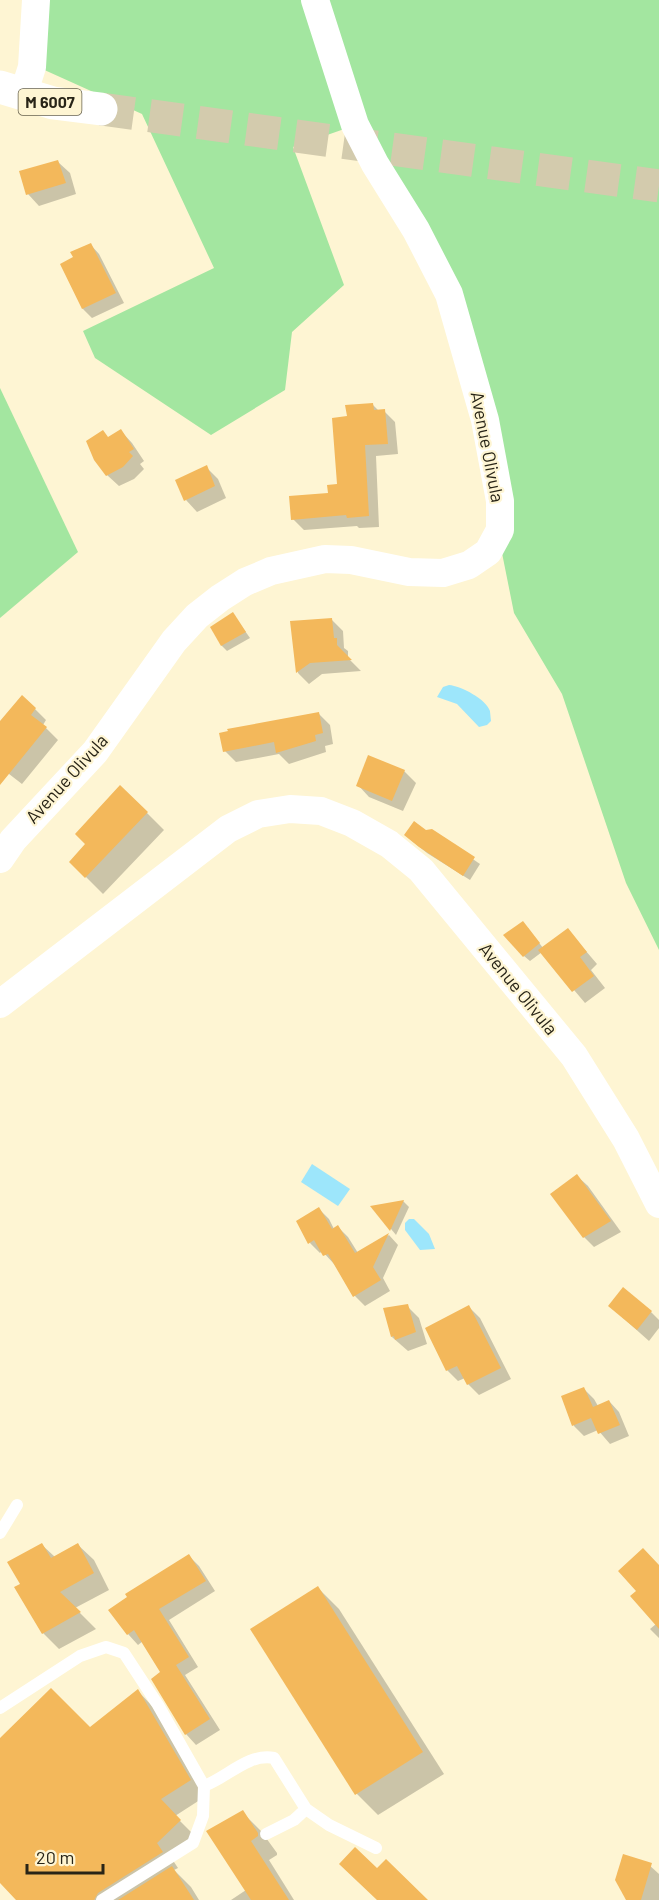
<svg xmlns="http://www.w3.org/2000/svg" width="659" height="1900" font-family="Barlow,sans-serif">
  <rect width="100%" height="100%" fill="#fef5d3"/>
  <!-- green -->
  <g fill="#a3e6a0">
    <path d="M42 0H659V950L626 883 562 694 514 613 501 548 512 497 387 160 367 121 293 147 344 285 292 332 285 390 211 435 95 358 83 331 214 268 142 114 40 68Z"/>
    <path d="M0 388 78 552 0 618Z"/>
  </g>
  <!-- water -->
  <g fill="#9de6fb">
    <path d="M449 685C461 686 486 699 490 711 490 712 491 720 491 721L487 725 479 727 457 704 437 697 443 687Z"/>
    <path d="M312 1164 350 1189 338 1206 301 1182Z"/>
    <path d="M409 1219H414L429 1234 435 1249 420 1250 405 1230V1223Z"/>
  </g>
  <!-- shadow -->
  <g fill="#0003">
    <path d="M58 162 70 173 76 194 39 206 28 194Z"/>
    <path d="M90 244 99 254 124 303 92 318 83 309 62 265 75 258Z"/>
    <path d="M372 404 379 411H384L395 422 398 454 376 456 379 527 359 528 357 526 304 530 293 519 329 494 339 485 349 417Z"/>
    <path d="M121 431 132 443 144 461 140 464 144 469 134 479 119 486 107 475 109 438Z"/>
    <path d="M206 467 218 479 226 498 197 512 186 500Z"/>
    <path d="M233 614 250 638 227 651 222 646 212 627Z"/>
    <path d="M331 619 343 631 344 648 348 651V658L361 671 322 674 309 684 298 673 291 622Z"/>
    <path d="M35 709 46 720 43 725 58 740 22 784 0 767V724Z"/>
    <path d="M319 714 330 725 333 744 325 746 326 752 289 764 279 754 236 762 225 751Z"/>
    <path d="M404 771 416 783 403 811 369 797 358 785Z"/>
    <path d="M121 787 164 830 103 894 71 862 87 844Z"/>
    <path d="M426 831H432L480 864 470 880 427 853 411 840Z"/>
    <path d="M528 928 543 948 568 930 597 964 591 970 605 988 585 1003 542 952 530 961 524 956Z"/>
    <path d="M577 1176 588 1186 621 1232 594 1247 584 1237Z"/>
    <path d="M403 1201 409 1207 396 1235 373 1207Z"/>
    <path d="M319 1209 329 1219 334 1229 338 1227 348 1237 358 1253 389 1235 398 1245 383 1278 390 1291 365 1306 355 1296 335 1265 322 1251 320 1253 310 1243Z"/>
    <path d="M407 1306 419 1318 427 1344 408 1351 392 1337Z"/>
    <path d="M469 1307 480 1318 511 1379 479 1395 468 1384 465 1378 458 1381 447 1370Z"/>
    <path d="M651 1312 659 1320V1328L649 1341 622 1317Z"/>
    <path d="M584 1389 594 1399 598 1406 609 1401 619 1412 629 1436 610 1444 598 1430 584 1436 574 1426 563 1397Z"/>
    <path d="M77 1544 94 1560 109 1590 75 1608 96 1629 59 1649 43 1633 42 1545 55 1557Z"/>
    <path d="M189 1556 199 1566 215 1591 169 1620 198 1667 185 1675 220 1730 196 1745 186 1734 161 1672 143 1641 138 1645 128 1634Z"/>
    <path d="M659 1566V1638L650 1629 656 1624Z"/>
    <path d="M318 1588 339 1609 444 1774 378 1815 357 1794 252 1629Z"/>
    <path d="M138 1691 153 1707 206 1796 175 1816 195 1836 172 1859 178 1868 174 1870 191 1887 199 1900H19L0 1881V1741L90 1729Z"/>
    <path d="M242 1812 261 1831 277 1853V1855L269 1860 294 1900H231L246 1890Z"/>
    <path d="M648 1864 659 1874V1900H628Z"/>
  </g>
  <!-- building -->
  <g fill="#f3b85b">
    <path d="M58 160 66 183 26 195 19 171Z"/>
    <path d="M91 243 116 293 82 309 60 264 73 257 70 252Z"/>
    <path d="M373 403 374 410 385 409 388 444 365 445 369 516 347 518 346 515 291 520 289 496 328 493 327 485 337 484 332 418 347 416 345 405Z"/>
    <path d="M121 429 134 449 129 452 133 456 123 467 106 476 94 460 86 441 103 430 108 437Z"/>
    <path d="M207 465 215 486 184 501 175 480Z"/>
    <path d="M233 612 246 632 221 646 210 627Z"/>
    <path d="M332 618 334 638H337V645L352 660 310 663 296 673 290 621Z"/>
    <path d="M22 695 36 708 31 715 47 727 0 785V721Z"/>
    <path d="M319 712 323 733 315 735 316 741 276 753 274 742 223 752 219 733 228 731 227 729Z"/>
    <path d="M368 755 405 770 392 801 356 786Z"/>
    <path d="M120 785 148 812 85 878 69 862 85 844 75 834Z"/>
    <path d="M414 821 426 830 432 829 475 857 463 876 419 847 404 835Z"/>
    <path d="M523 921 540 943 523 957 503 935Z"/>
    <path d="M568 928 587 952 580 957 594 976 572 992 538 950Z"/>
    <path d="M577 1174 611 1221 583 1238 550 1194Z"/>
    <path d="M404 1200 390 1231 370 1206Z"/>
    <path d="M319 1207 332 1229 338 1225 355 1253 389 1233 373 1267 381 1280 353 1297 328 1254 323 1256 314 1240 308 1244 296 1221Z"/>
    <path d="M623 1287 652 1311 637 1330 608 1306Z"/>
    <path d="M408 1304 416 1332 395 1340 394 1336 391 1337 383 1308Z"/>
    <path d="M469 1305 501 1368 467 1385 457 1366 446 1371 425 1328Z"/>
    <path d="M584 1387 593 1407 609 1400 620 1425 598 1434 591 1418 572 1426 561 1396Z"/>
    <path d="M42 1543 51 1558 78 1543 94 1573 60 1592 81 1612 42 1634 14 1587 20 1584 7 1562Z"/>
    <path d="M643 1548 659 1565V1629L630 1596 636 1591 618 1571Z"/>
    <path d="M189 1554 206 1581 159 1609 189 1657 176 1665 210 1719 185 1735 151 1679 160 1672 134 1630 127 1635 108 1610 127 1597 125 1594Z"/>
    <path d="M318 1586 423 1752 355 1795 250 1629Z"/>
    <path d="M51 1688 90 1727 138 1689 191 1780 161 1799 181 1820 157 1843 163 1852 98 1893 94 1900H16L0 1883V1738Z"/>
    <path d="M243 1810 258 1833V1836L251 1841 289 1900H251L206 1831Z"/>
    <path d="M355 1847 377 1868 386 1859 428 1900H377L339 1864Z"/>
    <path d="M623 1854 652 1863 641 1900H626L615 1880Z"/>
    <path d="M172 1866 194 1900H118Z"/>
  </g>
  <g fill="none" stroke-linecap="round" stroke-linejoin="round">
    <!-- primary-tunnel -->
    <path stroke="#d3cbad" stroke-width="33" stroke-dasharray="33 16" stroke-linecap="butt" d="M101 109 659 186"/>
    <!-- service -->
    <g stroke="#fff" stroke-width="12">
      <path d="M0 1533 17 1505"/>
      <path d="M0 1708 80 1656 106 1647 124 1653 158 1705 204 1786 203 1816 193 1843 102 1900"/>
      <path d="M204 1786C228 1777 248 1753 274 1758L306 1809 329 1825 376 1848"/>
      <path d="M266 1834 294 1820 306 1809"/>
    </g>
    <!-- tertiary -->
    <g stroke="#fff" stroke-width="28">
      <path d="M23 95 32 67 36 0"/>
      <path d="M0 859 13 840 95 752 174 641 197 616 220 598 245 582 271 571 325 559 351 560 409 572 443 573 469 565 488 552 500 530V501L485 420 449 294 416 230 375 164 355 125 315 0"/>
      <path d="M0 1004 228 829 258 814 290 809 321 811 352 823 389 844 421 870 574 1056 626 1139 659 1204"/>
    </g>
    <!-- primary -->
    <path stroke="#fff" stroke-width="33" d="M0 87 53 103 101 109"/>
  </g>
  <g text-anchor="middle" stroke-width="4.5" stroke-linejoin="round" paint-order="stroke">
    <!-- shield labels -->
    <rect fill="#fef5d3" stroke="#68634f" stroke-width="1.5" x="18.5" y="89" width="63" height="26" rx="4.5"/>
    <g font-size="16" font-weight="bold" fill="#282417">
      <text x="50" y="108">M 6007</text>
    </g>
    <!-- street labels -->
    <g font-size="18" fill="#282417" stroke="#fef5d3">
      <text transform="translate(487 447) rotate(79)" y="6">Avenue Olivula</text>
      <text transform="translate(67 779) rotate(-48)" y="6">Avenue Olivula</text>
      <text transform="translate(518 989) rotate(51)" y="6">Avenue Olivula</text>
    </g>
  </g>
  <!-- scale -->
  <path d="M27 1864v9h76v-9" fill="none" stroke="#282417" stroke-width="3"/>
  <text x="36" y="1864" font-size="18" fill="#282417" stroke="#fef5d3" stroke-width="4.5" paint-order="stroke">20 m</text>
</svg>
